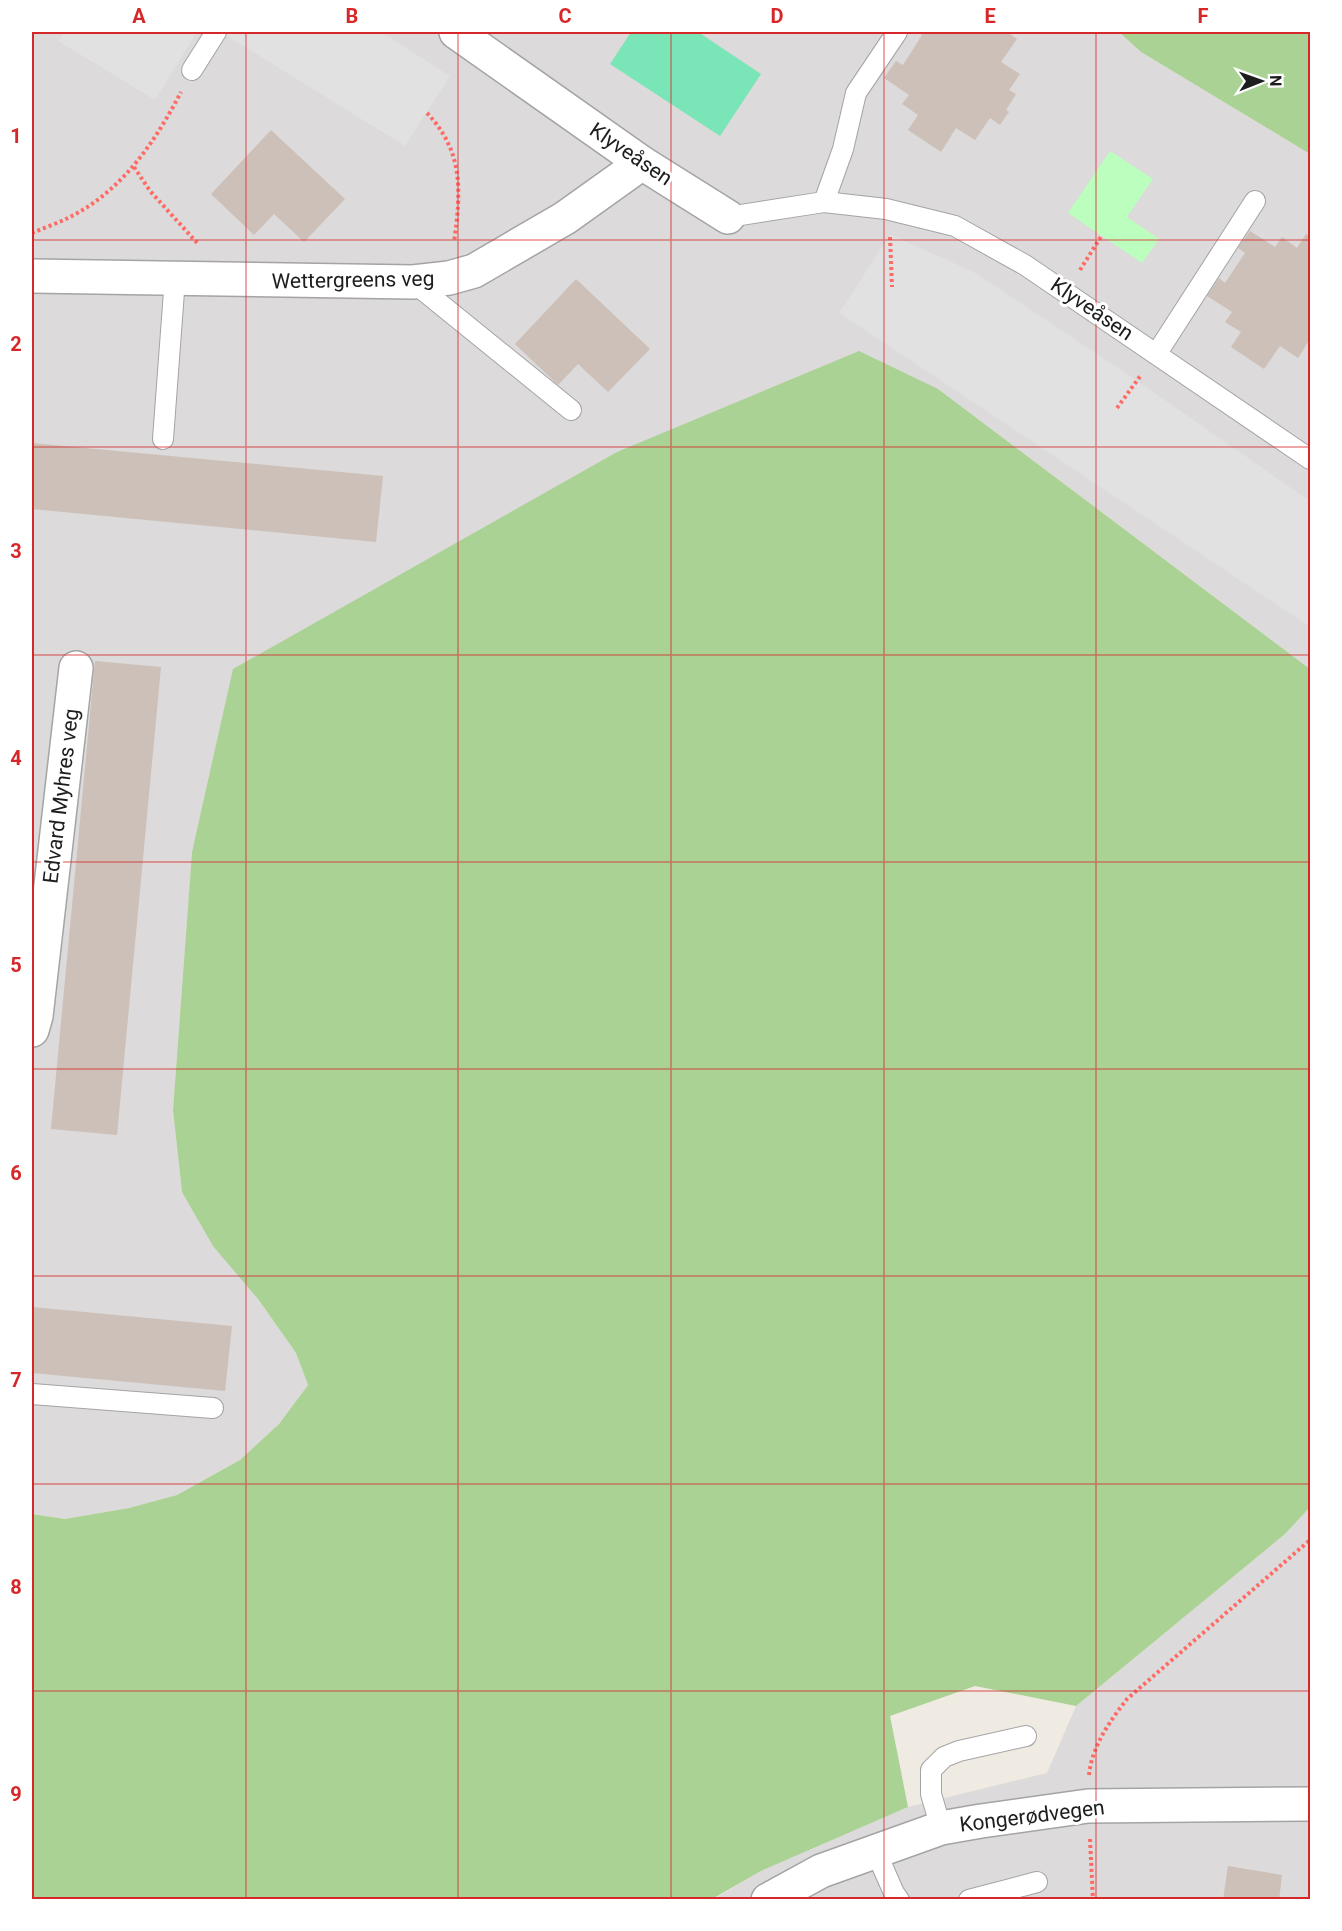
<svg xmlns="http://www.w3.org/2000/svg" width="1342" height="1931" font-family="Roboto,sans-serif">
  <rect width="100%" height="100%" fill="#efeae2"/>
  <!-- residential -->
  <g fill="#dcdada">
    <path d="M32 32H1119L1141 52 1310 154V669L938 389 212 768 192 852 173 1110 182 1192 296 1353 308 1385 279 1424 240 1460 177 1495 129 1508 65 1519 32 1514Z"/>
    <path d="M1310 1507V1899L712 1900 761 1871 908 1807 1047 1773 1076 1706 1285 1534Z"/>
  </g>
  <!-- forest -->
  <g fill="#aad294">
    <path d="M1119 32H1310V154L1141 52Z"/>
    <path d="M859 351 938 389 1310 669V1507L1285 1534 1076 1706 975 1686 890 1716 908 1807 761 1871 712 1899H32V1514L65 1519 129 1508 177 1495 240 1460 279 1424 308 1385 296 1353 258 1299 213 1246 182 1192 173 1110 192 852 233 669 617 452Z"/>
  </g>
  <!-- park -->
  <path fill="#bbfebd" d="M1110 151 1153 179 1127 217 1159 239 1142 263 1068 213Z"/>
  <!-- pitch -->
  <path fill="#7ae5b6" d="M631 32H698L761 74 720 136 610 64Z"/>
  <!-- parking -->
  <g fill="#e1e1e1">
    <path d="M64 32H197L155 100 58 41Z"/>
    <path d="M221 32H381L450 76 405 146Z"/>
    <path d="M890 235 972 271 1136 380 1310 501V627L839 313Z"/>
  </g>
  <!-- building -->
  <g fill="#ccc0b8">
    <path d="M916 32H1007L1017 39 1001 62 1020 74 1009 90 1016 94 1006 110 1009 112 1000 125 990 118 975 140 956 128 941 152 908 130 918 115 902 104 909 95 884 78 896 61 903 65 922 35Z"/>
    <path d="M271 130 345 199 304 242 274 214 254 235 211 194Z"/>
    <path d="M1250 231 1275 247 1282 237 1297 248 1306 234 1310 236V339L1298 358 1280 346 1264 369 1231 347 1241 332 1225 322 1232 312 1207 296 1219 278 1225 283 1245 253 1238 248Z"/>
    <path d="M576 279 650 349 608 392 578 364 558 385 515 344Z"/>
    <path d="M32 443 383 476 376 542 32 509Z"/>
    <path d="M95 661 161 667 117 1135 51 1129Z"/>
    <path d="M32 1307 232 1326 225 1391 32 1373Z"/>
    <path d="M1228 1866 1282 1875 1279 1900H1223Z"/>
  </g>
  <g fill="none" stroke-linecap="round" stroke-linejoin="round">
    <defs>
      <g id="lane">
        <path d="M192 70 216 32"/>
        <path d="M824 202 843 149 856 93 897 32"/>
        <path d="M728 217 824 202 886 209 955 226 1025 265 1310 459"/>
        <path d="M413 282 571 410"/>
        <path d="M1157 353 1255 201"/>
        <path d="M163 439 175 278"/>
        <path d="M32 1394 213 1408"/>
        <path d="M941 1828 931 1794V1770L944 1757 959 1751 1026 1736"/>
        <path d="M876 1852 894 1893 899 1900"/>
        <path d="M969 1900 1037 1882"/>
      </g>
      <g id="street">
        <path d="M456 32 642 163 728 217"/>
        <path d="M32 276 413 282 449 278 474 271 565 218 642 163"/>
        <path d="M32 1030 36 1016 76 668"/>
        <path d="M768 1900 821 1871 941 1828 981 1821 1088 1806 1310 1804"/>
      </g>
    </defs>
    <!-- lane casing -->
    <use href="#lane" stroke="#a4a4a4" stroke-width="22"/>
    <!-- street casing -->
    <use href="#street" stroke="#a4a4a4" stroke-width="36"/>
    <!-- path -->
    <g stroke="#ff6b64" stroke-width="4" stroke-dasharray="3 3" stroke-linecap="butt">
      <path d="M427 113C464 152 461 192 454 242"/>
      <path d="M134 167 150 191 199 245"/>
      <path d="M32 233C44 228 58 223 70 217 122 191 155 142 181 92"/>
      <path d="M890 237 892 287"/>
      <path d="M1080 270 1102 235"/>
      <path d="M1117 408 1141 375"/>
      <path d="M1089 1775C1092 1746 1110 1721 1127 1699L1310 1540"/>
      <path d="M1090 1839 1093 1900"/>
    </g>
    <!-- lane -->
    <use href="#lane" stroke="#fff" stroke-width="20"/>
    <!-- street -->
    <use href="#street" stroke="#fff" stroke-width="33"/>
  </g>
  <!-- grid -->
  <path fill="none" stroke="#d62828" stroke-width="1.5" stroke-opacity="0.55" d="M246 32V1900M458 32V1900M671 32V1900M884 32V1900M1096 32V1900M32 240H1310M32 447H1310M32 655H1310M32 862H1310M32 1069H1310M32 1276H1310M32 1484H1310M32 1691H1310"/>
  <g text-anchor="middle" stroke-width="6" stroke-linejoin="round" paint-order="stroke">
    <!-- street labels -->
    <g font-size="21" fill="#1d1d1d" stroke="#fff">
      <text transform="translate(631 154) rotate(34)" y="7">Klyveåsen</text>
      <text transform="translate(353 280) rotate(-1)" y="7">Wettergreens veg</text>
      <text transform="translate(1092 309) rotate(34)" y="7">Klyveåsen</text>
      <text transform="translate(61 796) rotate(-83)" y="7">Edvard Myhres veg</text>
      <text transform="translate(1032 1816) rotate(-7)" y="7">Kongerødvegen</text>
    </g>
  </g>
  <!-- border -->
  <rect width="1342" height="1931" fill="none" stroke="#ffffff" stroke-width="66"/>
  <!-- north arrow -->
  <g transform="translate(1261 81) rotate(89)" stroke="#ffffff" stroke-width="4.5" paint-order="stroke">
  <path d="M0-4.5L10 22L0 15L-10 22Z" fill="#1d1d1d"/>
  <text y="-9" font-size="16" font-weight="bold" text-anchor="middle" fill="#1d1d1d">N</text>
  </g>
  <rect x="33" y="33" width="1276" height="1865" fill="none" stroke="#d62828" stroke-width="2"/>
  <g font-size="20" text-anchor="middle" font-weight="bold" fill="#d62828">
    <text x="139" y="23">A</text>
    <text x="352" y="23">B</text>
    <text x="565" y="23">C</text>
    <text x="777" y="23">D</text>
    <text x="990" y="23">E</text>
    <text x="1203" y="23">F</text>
    <text x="16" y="143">1</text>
    <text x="16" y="351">2</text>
    <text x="16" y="558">3</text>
    <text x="16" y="765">4</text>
    <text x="16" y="972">5</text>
    <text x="16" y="1180">6</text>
    <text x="16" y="1387">7</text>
    <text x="16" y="1594">8</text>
    <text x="16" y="1801">9</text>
  </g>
</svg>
